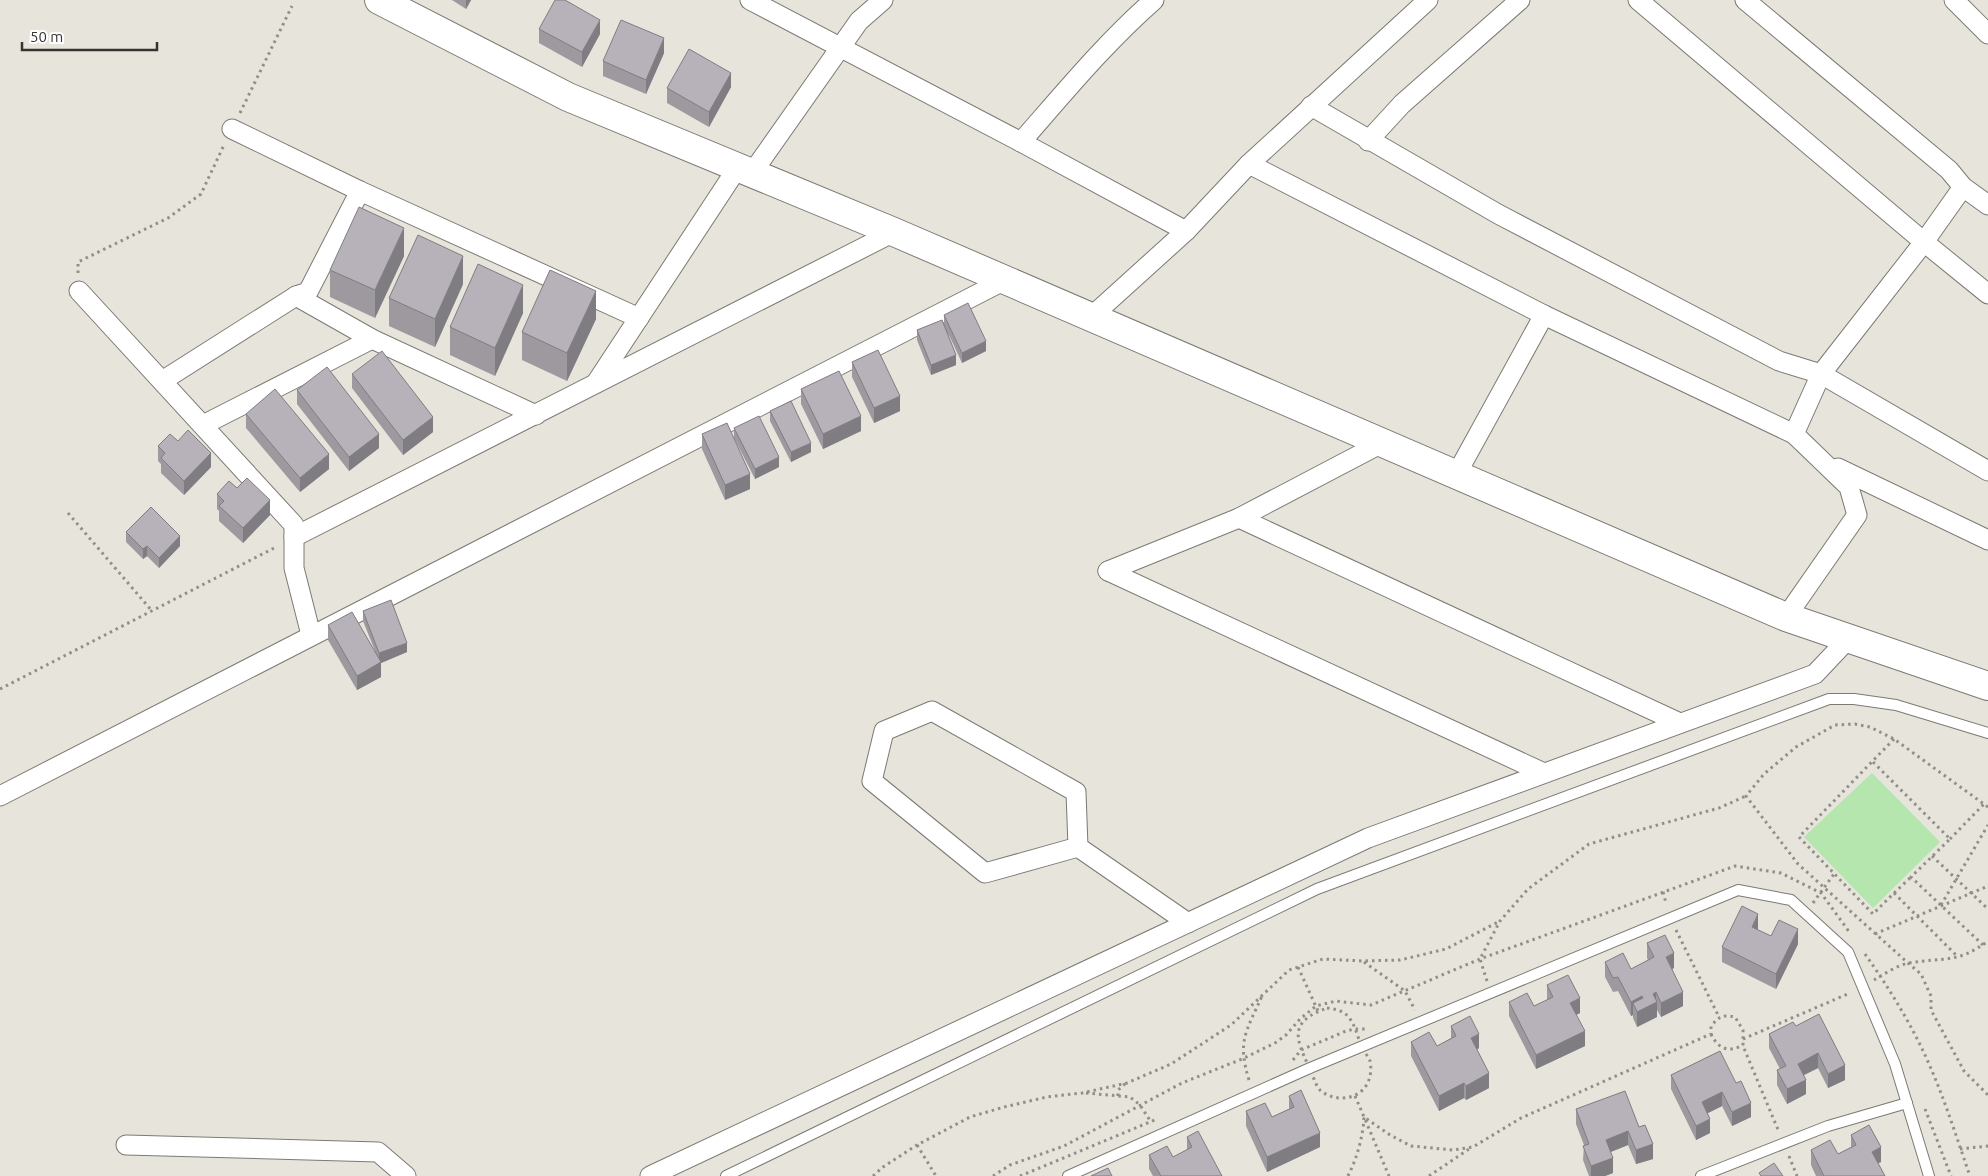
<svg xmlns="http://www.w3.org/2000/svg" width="1988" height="1176" font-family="Ubuntu,sans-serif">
  <rect width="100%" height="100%" fill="#e6e4db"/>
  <!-- green -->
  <path fill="#b4e6ad" d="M1872 773 1940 842 1873 908 1804 837Z"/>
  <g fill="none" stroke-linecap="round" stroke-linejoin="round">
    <defs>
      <g id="service">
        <path d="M726 1176 1317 889 1829 699H1854L1896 705 1988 733"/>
        <path d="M1068 1176 1310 1068 1738 890 1791 900 1848 952 1895 1064 1929 1176"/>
        <path d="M1701 1176 1828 1126 1907 1103"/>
      </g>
      <g id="minor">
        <path d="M750 0 1021 142 1186 231"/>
        <path d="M1638 0 1924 242 1988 294"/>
        <path d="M1745 0 1949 170 1963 187 1988 205"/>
        <path d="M1954 0 1988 34"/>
        <path d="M1311 106 1498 214 1779 361 1821 374 1988 471"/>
        <path d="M232 129 360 191 639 318"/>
        <path d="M1368 141 1402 104 1520 0"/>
        <path d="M1021 142C1064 93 1105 43 1154 0"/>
        <path d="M1249 164 1544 315 1794 434 1849 487 1857 515 1786 617"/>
        <path d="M752 173 859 21 883 0"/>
        <path d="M79 291 294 525V568L311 635"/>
        <path d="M296 296 372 339 536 415"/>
        <path d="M1091 317 1186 231 1249 164 1428 0"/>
        <path d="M162 381 296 296 308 292 360 191"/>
        <path d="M596 383 738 167"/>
        <path d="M203 425 372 339"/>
        <path d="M1794 434 1821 374 1924 242 1963 187"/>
        <path d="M1838 468 1988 540"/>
        <path d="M1456 475 1544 315"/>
        <path d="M1239 518 1680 723"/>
        <path d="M294 537 894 232"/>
        <path d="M1108 571 1544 773"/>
        <path d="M1108 571 1239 518 1382 443"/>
        <path d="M0 796 1005 280"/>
        <path d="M1078 847 1076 792 932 711 884 731 872 781 985 873 1078 847 1188 923"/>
        <path d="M126 1145 378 1152 406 1176"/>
        <path d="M650 1176 1368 838 1815 674 1849 638"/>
      </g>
      <path id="secondary" d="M379 0 568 97 894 232 1786 617 1988 686"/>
    </defs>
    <!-- service casing -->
    <use href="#service" stroke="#7c7a73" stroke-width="12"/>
    <!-- minor casing -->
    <use href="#minor" stroke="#7c7a73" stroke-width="21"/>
    <!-- secondary casing -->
    <use href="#secondary" stroke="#7c7a73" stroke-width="30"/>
    <!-- path -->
    <g stroke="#908f89" stroke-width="3" stroke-dasharray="2.5 4" stroke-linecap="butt">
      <path d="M240 113 292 6"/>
      <path d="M78 273V262L168 218 201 194 224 145"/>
      <path d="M68 513 152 611"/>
      <path d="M0 689 276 547"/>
      <path d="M1894 739 1799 837 1873 914 1894 893 1958 957"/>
      <path d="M1873 762 1950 839 1911 877 1983 945"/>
      <path d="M1988 807 1894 739 1870 727 1855 724 1835 725 1796 747 1764 774 1746 796 1798 864 1908 963 1921 974 1931 996V1010L1964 1071 1988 1095"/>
      <path d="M1950 839 1984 804"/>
      <path d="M1932 856 1988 909"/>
      <path d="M1663 892 1666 903"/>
      <path d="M1894 893 1911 877"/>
      <path d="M1813 903 1834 874"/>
      <path d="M1941 905 1988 825"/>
      <path d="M1676 930 1719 1017"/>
      <path d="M1875 934 1988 886"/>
      <path d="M1865 954C1889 988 1912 1025 1929 1064 1945 1100 1957 1139 1970 1176"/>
      <path d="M1364 962 1405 991 1415 1010"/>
      <path d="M1298 967 1318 1011"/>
      <path d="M1874 980C1884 974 1898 965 1909 963 1944 957 1957 964 1988 941"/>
      <path d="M1487 981 1480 959 1500 921 1528 889 1589 844 1719 808 1746 796"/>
      <path d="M1327 1008C1336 1009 1345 1011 1350 1019 1356 1027 1358 1039 1362 1047 1364 1052 1368 1056 1370 1061 1371 1064 1371 1072 1370 1076 1365 1099 1338 1104 1321 1091 1315 1086 1313 1074 1309 1067 1295 1037 1289 1022 1327 1008Z"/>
      <path d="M1711 1034C1718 1049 1729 1053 1743 1045"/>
      <path d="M1743 1039 1850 993"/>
      <path d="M1293 1060 1301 1050 1346 1031 1354 1029H1367"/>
      <path d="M1249 1080C1237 1041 1246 1032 1262 996"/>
      <path d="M1086 1093 1130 1097 1140 1105 1151 1122"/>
      <path d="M1118 1096V1090L1126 1083"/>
      <path d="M1355 1096 1364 1117 1390 1135 1411 1146 1453 1150 1473 1147 1521 1118 1711 1034V1026C1719 1017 1722 1014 1735 1017L1743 1030V1046L1779 1132"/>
      <path d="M1925 1109 1951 1176"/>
      <path d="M917 1145 936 1176"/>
      <path d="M1960 1149 1988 1146"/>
      <path d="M1789 1156 1797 1176"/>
      <path d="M873 1176 883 1167 917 1145 970 1117 1004 1107 1047 1097 1082 1093 1127 1083 1171 1064 1231 1025 1289 970 1323 959 1363 961 1400 960 1446 949 1500 921"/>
      <path d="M993 1176 1010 1165 1064 1146 1182 1083 1242 1059 1275 1043 1286 1035 1300 1019 1316 1006 1336 1001 1371 1005 1480 959 1735 866 1781 873 1821 893 1850 933"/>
      <path d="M1020 1176 1157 1119"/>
      <path d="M1348 1176C1357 1158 1363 1137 1364 1117L1389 1176"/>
      <path d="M1429 1176 1472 1147"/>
    </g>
    <!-- service -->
    <use href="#service" stroke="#fff" stroke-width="10"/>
    <!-- minor -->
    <use href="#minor" stroke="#fff" stroke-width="19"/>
    <!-- secondary -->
    <use href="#secondary" stroke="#fff" stroke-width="28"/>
  </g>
  <!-- wall -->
  <g fill="#9d999f">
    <path d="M452 0H471L466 9Z"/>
    <path d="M539 29 600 34 582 67 539 43Z"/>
    <path d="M664 53 646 94 603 76V61Z"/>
    <path d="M731 87 709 127 667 103V88Z"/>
    <path d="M404 256 375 318 330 297V270Z"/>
    <path d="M463 284 435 347 389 326V298Z"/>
    <path d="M523 313 495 376 450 355V327Z"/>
    <path d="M944 315 986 351 962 363 948 333 956 365 931 375 917 340V330L944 323Z"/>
    <path d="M596 319 567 381 522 360V332Z"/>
    <path d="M852 362 900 411 874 423 852 377Z"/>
    <path d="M352 374 433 432 403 455 352 388Z"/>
    <path d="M801 389 861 431 823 449 801 404Z"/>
    <path d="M297 390 379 448 349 471 297 404Z"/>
    <path d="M770 411 811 452 791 462 770 421Z"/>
    <path d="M246 414 329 469 300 492 246 428Z"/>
    <path d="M734 428 779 467 755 479 734 438Z"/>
    <path d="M702 434 750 489 725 500 702 449Z"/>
    <path d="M178 441 211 467 184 495 161 473V464L158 461V446Z"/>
    <path d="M237 488 270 515 243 543 219 521V511L217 509V494Z"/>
    <path d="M126 532 180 546 159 568 147 556 143 559 126 542Z"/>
    <path d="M363 611 407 652 381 663V677L357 690 328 640V625L375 651 363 621Z"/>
    <path d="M1758 929V930L1771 936 1798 944 1776 989 1722 962V947Z"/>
    <path d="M1647 943 1674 968 1672 969 1683 1006 1661 1017 1657 1010V1017L1637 1027 1633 1018V1015L1631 1016 1618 991 1613 992 1605 977V962L1631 969 1648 960 1647 958Z"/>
    <path d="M1547 985 1580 1013 1576 1015 1585 1046 1536 1069 1509 1016V1002L1534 1006 1547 1000Z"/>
    <path d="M1451 1026 1479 1048 1477 1050 1489 1088 1466 1100 1464 1098 1439 1111 1411 1056V1042L1437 1046 1451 1038Z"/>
    <path d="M1796 1026 1845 1080 1828 1088 1818 1068 1804 1075 1806 1094 1787 1104 1777 1085V1070L1780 1069 1769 1048V1034Z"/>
    <path d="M1720 1051 1751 1117 1732 1126 1722 1106 1708 1113 1710 1133 1696 1140 1671 1089V1075Z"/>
    <path d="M1289 1096 1320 1147 1267 1172 1246 1126V1111L1272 1117 1289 1109Z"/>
    <path d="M1576 1109 1639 1127 1653 1159 1636 1164 1628 1145 1610 1152 1613 1173 1605 1176H1589L1583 1160 1584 1145 1576 1124Z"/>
    <path d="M1851 1135 1881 1162 1878 1163 1885 1176H1816L1811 1165V1150L1838 1154 1851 1147Z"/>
    <path d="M1187 1137 1222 1176H1153L1149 1169V1155L1173 1157 1187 1150Z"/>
  </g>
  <!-- shaded-wall -->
  <g fill="#807d82">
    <path d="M466 0H471L466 9Z"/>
    <path d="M600 20V34L582 67V52Z"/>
    <path d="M664 38V53L646 94V80Z"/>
    <path d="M731 73V87L709 127V112Z"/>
    <path d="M404 228V256L375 318V290Z"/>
    <path d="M463 256V284L435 347V319Z"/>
    <path d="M523 285V313L495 376V348Z"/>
    <path d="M596 291V319L567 381V353Z"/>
    <path d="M986 341V351L962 363V353Z"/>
    <path d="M956 355V365L931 375V365Z"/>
    <path d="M900 396V411L874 423V408Z"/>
    <path d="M861 416V431L823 449V434Z"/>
    <path d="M433 417V432L403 455V440Z"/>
    <path d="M379 434V448L349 471V457Z"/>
    <path d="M811 443V452L791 462V452Z"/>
    <path d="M211 453V467L184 495V481Z"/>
    <path d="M329 454V469L300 492V478Z"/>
    <path d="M779 457V467L755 479V469Z"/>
    <path d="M750 474V489L725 500V485Z"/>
    <path d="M270 500V515L243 543V528Z"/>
    <path d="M180 536V546L159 568V558Z"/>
    <path d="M147 546V556L143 559V549Z"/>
    <path d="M407 643V652L381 663V677L357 690V676L379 663V653Z"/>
    <path d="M1758 914V929L1752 941V927Z"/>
    <path d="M1798 929V944L1776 989V974Z"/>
    <path d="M1674 953V968L1666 972V957Z"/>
    <path d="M1656 992V1003L1657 1002V1017L1637 1027V1012L1633 1003V1015L1631 1016V1002L1642 996V1010L1653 994Z"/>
    <path d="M1683 992V1006L1661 1017V1003Z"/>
    <path d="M1580 998V1013L1570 1018V1003Z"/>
    <path d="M1585 1031V1046L1536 1069V1055Z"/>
    <path d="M1479 1034V1048L1471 1053V1038Z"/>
    <path d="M1818 1053V1068L1798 1078V1064Z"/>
    <path d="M1845 1065V1080L1828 1088V1074Z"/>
    <path d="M1489 1073V1088L1466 1100V1086Z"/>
    <path d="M1806 1080V1094L1787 1104V1089Z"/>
    <path d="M1464 1083V1098L1439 1111V1096Z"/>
    <path d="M1722 1092V1106L1702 1116V1102Z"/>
    <path d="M1751 1103V1117L1732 1126V1112Z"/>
    <path d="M1710 1119V1133L1696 1140V1126Z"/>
    <path d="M1628 1131V1145L1606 1154V1140Z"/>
    <path d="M1320 1133V1147L1267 1172V1157Z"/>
    <path d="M1653 1144V1159L1636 1164V1150Z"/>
    <path d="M1881 1147V1162L1872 1166V1152Z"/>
    <path d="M1613 1158V1173L1605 1176H1591V1166Z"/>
  </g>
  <!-- building -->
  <g fill="#b7b2b9" stroke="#807d82">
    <path d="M555 0H565L600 20 582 52 539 29Z"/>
    <path d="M621 20 664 38 646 80 603 61Z"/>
    <path d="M689 49 731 73 709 112 667 88Z"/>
    <path d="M359 207 404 228 375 290 330 270Z"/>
    <path d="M418 235 463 256 435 319 389 298Z"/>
    <path d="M478 264 523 285 495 348 450 327Z"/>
    <path d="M550 270 596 291 567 353 522 332Z"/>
    <path d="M968 303 986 341 962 353 944 315Z"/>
    <path d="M942 320 956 355 931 365 917 330Z"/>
    <path d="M878 350 900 396 874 408 852 362Z"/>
    <path d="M382 351 433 417 403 440 352 374Z"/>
    <path d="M327 367 379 434 349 457 297 390Z"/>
    <path d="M839 371 861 416 823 434 801 389Z"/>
    <path d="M275 389 329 454 300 478 246 414Z"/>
    <path d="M791 401 811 443 791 452 770 411Z"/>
    <path d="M759 416 779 457 755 469 734 428Z"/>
    <path d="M727 423 750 474 725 485 702 434Z"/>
    <path d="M188 430 211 453 184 481 161 458 165 453 158 446 170 434 178 441Z"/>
    <path d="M247 478 270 500 243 528 219 506 224 501 217 494 229 481 237 488Z"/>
    <path d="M151 507 180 536 159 558 147 546 143 549 126 532Z"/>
    <path d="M391 600 407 643 379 653 363 611Z"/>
    <path d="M352 612 381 662 357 676 328 625Z"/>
    <path d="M1742 906 1758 914 1752 927 1771 936 1779 920 1798 929 1776 974 1722 947Z"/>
    <path d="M1665 935 1674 953 1666 957 1683 992 1661 1003 1656 992 1653 994 1657 1002 1637 1012 1633 1003 1643 998 1642 996 1631 1002 1618 977 1613 978 1605 962 1623 953 1631 969 1654 957 1647 943Z"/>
    <path d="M1568 975 1580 998 1570 1003 1585 1031 1536 1055 1509 1002 1527 993 1534 1006 1553 997 1547 985Z"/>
    <path d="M1819 1014 1845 1065 1828 1074 1818 1053 1798 1064 1806 1080 1787 1089 1777 1070 1786 1066 1769 1034 1793 1022 1796 1026Z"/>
    <path d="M1470 1016 1479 1034 1471 1038 1489 1073 1466 1086 1464 1083 1439 1096 1411 1042 1429 1032 1437 1046 1456 1036 1451 1026Z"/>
    <path d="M1720 1051 1736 1083 1741 1081 1751 1103 1732 1112 1722 1092 1702 1102 1710 1119 1696 1126 1671 1075Z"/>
    <path d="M1301 1090 1320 1133 1267 1157 1246 1111 1265 1103 1272 1117 1294 1107 1289 1096Z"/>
    <path d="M1625 1091 1639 1127 1645 1125 1653 1144 1636 1150 1628 1131 1606 1140 1613 1158 1591 1166 1583 1146 1589 1144 1576 1109Z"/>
    <path d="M1869 1125 1881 1147 1872 1152 1885 1176H1824L1811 1150 1830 1140 1838 1154 1856 1145 1851 1135Z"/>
    <path d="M1198 1131 1222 1176H1161L1149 1155 1167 1146 1173 1157 1192 1147 1187 1137Z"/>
    <path d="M1774 1163 1783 1176H1761L1759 1173Z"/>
    <path d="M1108 1168 1112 1176H1091Z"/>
  </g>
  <!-- scale -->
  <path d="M22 42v8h135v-8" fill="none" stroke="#353431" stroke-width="2.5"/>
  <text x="30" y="42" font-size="15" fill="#353431" stroke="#ffffff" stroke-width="4" paint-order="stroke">50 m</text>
</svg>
